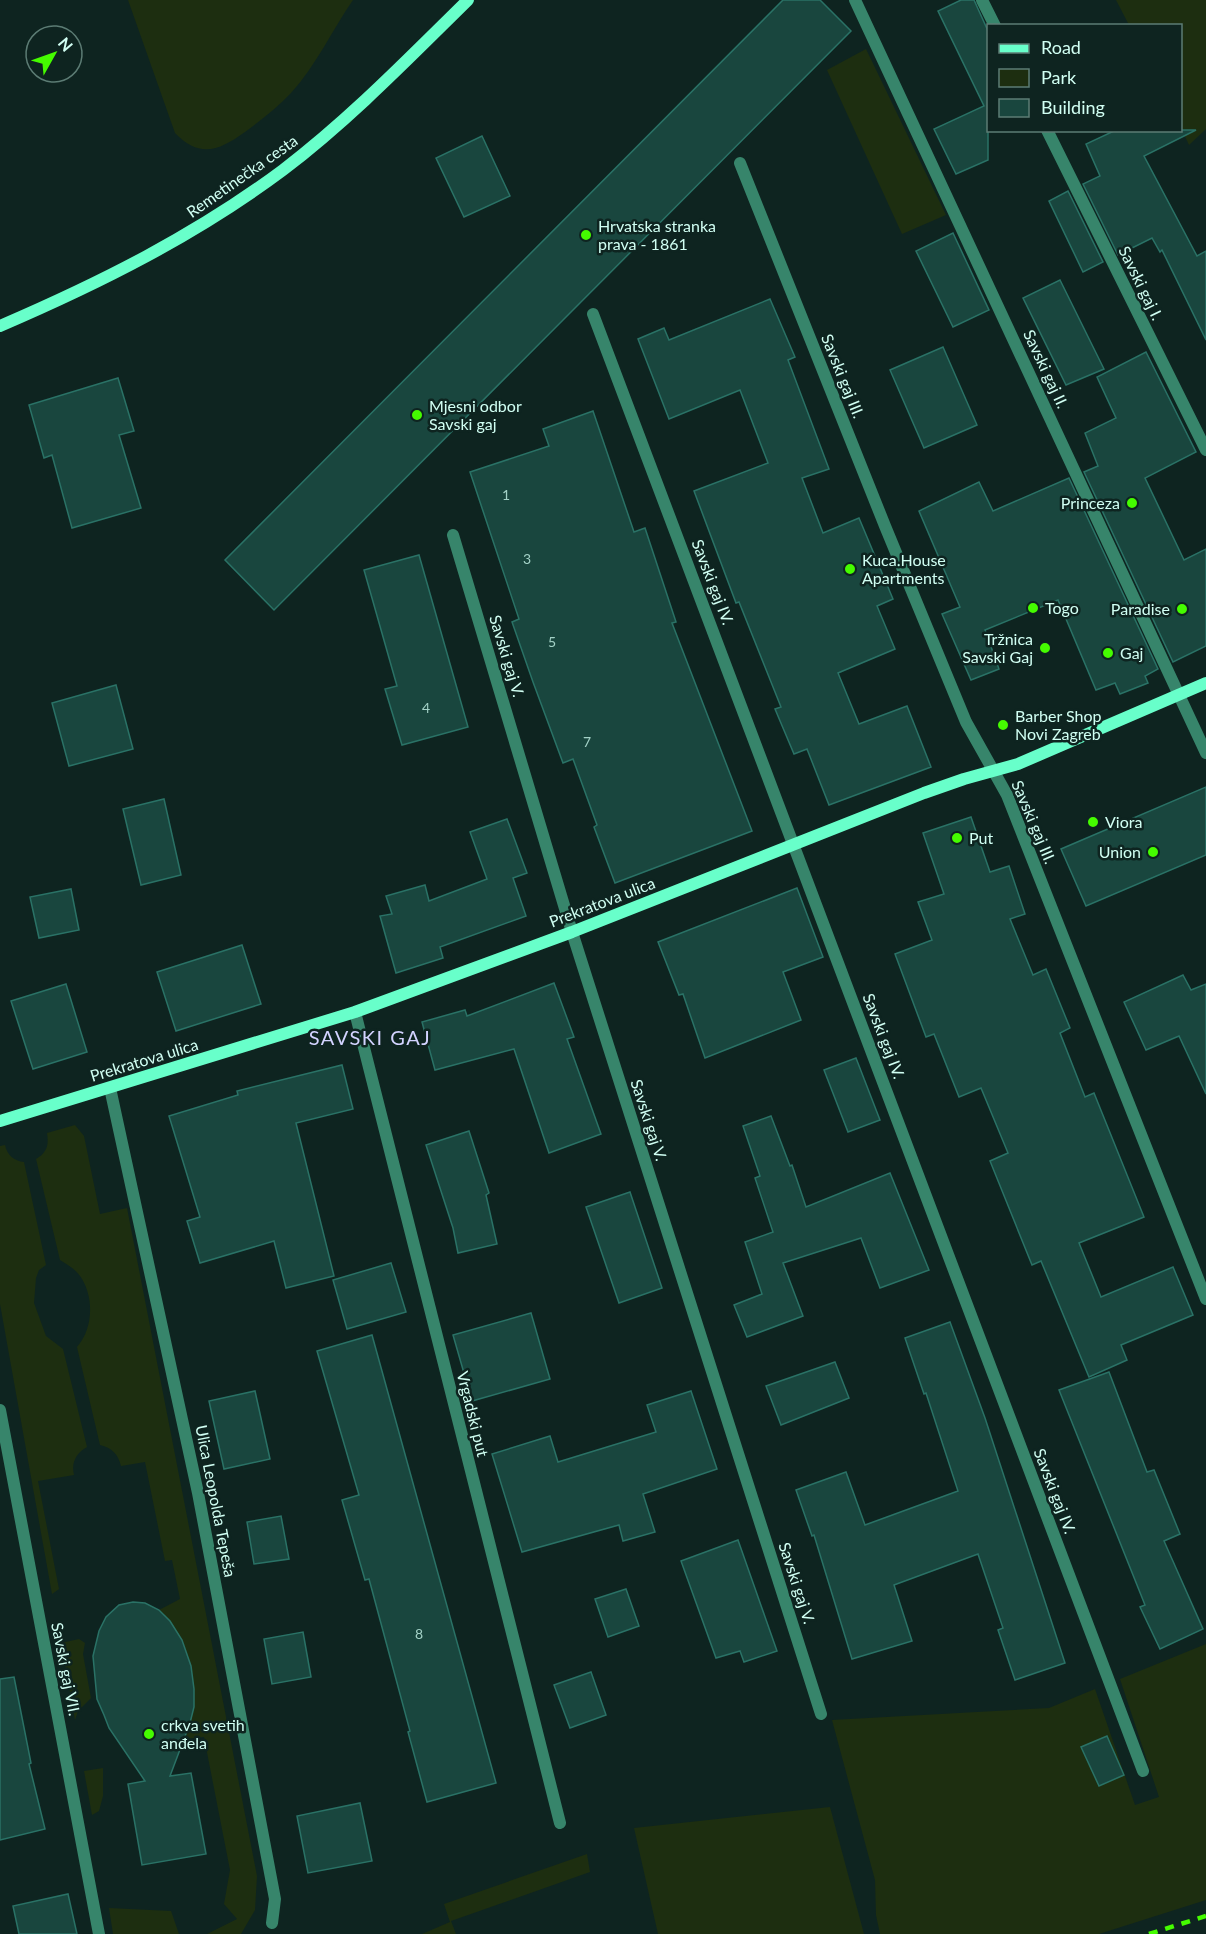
<svg xmlns="http://www.w3.org/2000/svg" width="1206" height="1934" font-family="Lato,sans-serif">
  <rect width="100%" height="100%" fill="#0e2420"/>
  <!-- green -->
  <g fill="#1d2e10">
    <path d="M128 0H353C332 30 316 66 291 93 277 108 261 120 245 132 220 150 200 159 175 133Z"/>
    <path d="M1116 0H1206V129L1189 145 1181 128 1180 26 1129 25Z"/>
    <path d="M866 49 946 215 902 234 827 70Z"/>
    <path d="M75 1125 84 1136 100 1214 127 1208 257 1876 255 1910 241 1934H207L237 1919 224 1904 230 1870 204 1737 184 1739C202 1692 195 1646 159 1610L180 1599 172 1560 165 1561 145 1462 121 1466C118 1454 112 1448 100 1445L77 1347C93 1329 94 1299 82 1279 77 1270 68 1265 60 1260L36 1159C47 1153 49 1145 47 1133Z"/>
    <path d="M5 1145C7 1155 14 1161 24 1162L46 1265 39 1270 36 1278 34 1303 46 1336 63 1349 87 1447C76 1453 71 1463 74 1475L38 1481 59 1589 52 1594 0 1304V1146Z"/>
    <path d="M79 1639 85 1643 83 1654 91 1698 78 1711 75 1720 61 1643Z"/>
    <path d="M1206 1644V1900L1099 1934H880L876 1915 875 1880 832 1720 1049 1708 1095 1689 1135 1805 1159 1797 1120 1679Z"/>
    <path d="M103 1768V1796L99 1811 92 1815 84 1771Z"/>
    <path d="M830 1807 864 1934H658L634 1828Z"/>
    <path d="M587 1854 590 1872 451 1921 456 1934H422L450 1922 444 1904Z"/>
    <path d="M109 1908 171 1911 179 1934H113Z"/>
  </g>
  <!-- building -->
  <g fill="#19463e" stroke="#2a7266" stroke-width="1.5">
    <path d="M783 0H820L851 31 274 610 225 560Z"/>
    <path d="M961 0H974L988 31V160L956 174 934 129 984 106 938 11Z"/>
    <path d="M1116 130H1196L1144 156 1197 256 1206 251V340L1162 250 1160 252 1152 238 1118 255 1083 184 1100 176 1086 144Z"/>
    <path d="M482 136 510 196 464 217 436 158Z"/>
    <path d="M1068 191 1103 262 1083 272 1049 201Z"/>
    <path d="M953 233 989 310 953 327 916 251Z"/>
    <path d="M1060 280 1104 369 1066 385 1023 298Z"/>
    <path d="M770 299 795 357 788 360 829 469 802 478 823 533 859 518 893 599 877 606 895 649 838 673 859 724 907 706 931 767 829 805 807 749 794 754 775 709 781 707 739 602 736 603 694 491 768 463 740 390 669 419 638 339 664 328 669 340Z"/>
    <path d="M943 347 977 425 924 448 890 370Z"/>
    <path d="M1146 352 1196 452 1145 478 1184 560 1206 549V646L1173 662 1084 472 1098 466 1085 433 1116 418 1097 377Z"/>
    <path d="M118 378 134 431 119 435 141 508 72 528 52 455 44 458 29 405Z"/>
    <path d="M593 411 634 532 645 528 676 622 672 623 752 831 615 883 594 827 597 825 573 759 563 763 533 682 512 622 519 619 470 472 549 446 543 429Z"/>
    <path d="M1069 478 1158 669 1145 676 1148 683 1120 694 1115 683 1096 690 1058 600 985 630 999 669 971 680 942 614 960 607 919 511 979 482 993 511Z"/>
    <path d="M419 555 468 727 402 745 385 689 397 686 364 570Z"/>
    <path d="M116 685 133 749 69 766 52 703Z"/>
    <path d="M1206 787V855L1086 906 1061 849Z"/>
    <path d="M164 799 181 875 141 885 123 809Z"/>
    <path d="M971 817 990 872 1009 866 1025 914 1010 919 1033 975 1046 969 1070 1028 1060 1033 1085 1097 1094 1093 1144 1217 1079 1243 1101 1297 1173 1267 1193 1315 1121 1345 1127 1360 1089 1377 1041 1261 1032 1265 990 1161 1008 1153 981 1088 959 1097 934 1034 926 1037 895 954 932 940 918 902 944 894 923 833Z"/>
    <path d="M507 819 527 873 513 878 526 916 440 947 443 958 396 973 380 916 392 914 386 896 425 885 429 901 487 879 470 832Z"/>
    <path d="M797 888 823 957 783 972 801 1020 705 1058 683 994 679 995 658 942Z"/>
    <path d="M71 889 79 930 39 938 30 897Z"/>
    <path d="M242 945 261 1004 176 1031 157 972Z"/>
    <path d="M1183 975 1191 990 1206 984V1094L1179 1036 1146 1050 1124 1002Z"/>
    <path d="M554 983 574 1037 567 1039 601 1134 549 1153 514 1049 435 1070 422 1022 465 1010 467 1016Z"/>
    <path d="M66 984 87 1052 33 1069 11 1001Z"/>
    <path d="M856 1058 880 1120 848 1132 824 1070Z"/>
    <path d="M342 1065 353 1109 296 1123 334 1276 286 1288 274 1241 200 1263 187 1221 200 1217 169 1116 238 1095 237 1091Z"/>
    <path d="M771 1116 790 1166 792 1165 806 1207 890 1173 929 1270 880 1288 861 1238 783 1263 803 1316 747 1337 734 1305 762 1294 745 1242 773 1232 755 1178 760 1176 743 1126Z"/>
    <path d="M469 1131 489 1193 486 1195 497 1244 458 1253 453 1228 426 1145Z"/>
    <path d="M630 1192 662 1288 619 1303 586 1207Z"/>
    <path d="M391 1263 406 1312 347 1329 333 1280Z"/>
    <path d="M531 1313 550 1379 472 1401 453 1335Z"/>
    <path d="M950 1322 985 1418 1065 1663 1015 1680 998 1630 1003 1628 978 1554 894 1585 912 1641 852 1659 814 1535 812 1536 796 1490 846 1472 865 1525 958 1491 926 1393 924 1394 905 1338Z"/>
    <path d="M372 1335 496 1783 427 1802 408 1732 410 1731 369 1579 365 1580 342 1500 359 1495 317 1351Z"/>
    <path d="M835 1362 849 1398 781 1425 766 1386Z"/>
    <path d="M1109 1372 1147 1472 1154 1470 1180 1534 1164 1541 1203 1629 1160 1649 1140 1607 1145 1605 1059 1390Z"/>
    <path d="M255 1391 270 1459 224 1469 209 1401Z"/>
    <path d="M691 1391 717 1469 643 1494 655 1532 623 1541 619 1525 522 1552 492 1454 550 1436 558 1462 656 1432 647 1405Z"/>
    <path d="M281 1516 289 1559 254 1564 247 1522Z"/>
    <path d="M738 1540 777 1651 744 1662 740 1651 716 1658 681 1561Z"/>
    <path d="M626 1589 639 1626 608 1637 595 1599Z"/>
    <path d="M133 1602 145 1603 159 1610 170 1621 182 1640 191 1666 194 1689V1707L190 1723 170 1776 191 1773 206 1854 142 1865 128 1784 145 1781 109 1728 104 1715 97 1699 93 1656 99 1631 106 1617 119 1605Z"/>
    <path d="M303 1632 311 1677 272 1684 264 1639Z"/>
    <path d="M591 1672 606 1715 570 1728 554 1685Z"/>
    <path d="M14 1677 31 1763 29 1764 45 1829 0 1840V1679Z"/>
    <path d="M1107 1736 1124 1775 1099 1786 1081 1747Z"/>
    <path d="M360 1803 372 1861 308 1873 297 1816Z"/>
    <path d="M68 1894 77 1934H19L13 1906Z"/>
  </g>
  <g fill="none" stroke-linecap="round" stroke-linejoin="round">
    <!-- street -->
    <g stroke="#37856b" stroke-width="12">
      <path d="M855 0 1206 753"/>
      <path d="M982 0 995 26"/>
      <path d="M1047 130 1206 450"/>
      <path d="M740 163 885 526 966 722 1007 795 1206 1299"/>
      <path d="M593 314 1143 1771"/>
      <path d="M453 535 572 932 821 1714"/>
      <path d="M355 1012 560 1823"/>
      <path d="M110 1088 198 1493 275 1899 272 1923"/>
      <path d="M0 1410 99 1934"/>
    </g>
    <!-- secondary -->
    <g stroke="#68ffca" stroke-width="12">
      <path d="M0 326C100 283 196 235 283 170 350 119 409 58 468 0"/>
      <path d="M0 1121 355 1012 572 932 924 793 964 779 1018 764 1206 683"/>
    </g>
    <!-- rail -->
    <path stroke="#45fc00" stroke-width="4.5" stroke-dasharray="9 8" stroke-linecap="butt" d="M1149 1934 1206 1916"/>
  </g>
  <!-- markers -->
  <g fill="#45fc00" stroke="#0e2420" stroke-width="2">
    <circle cx="586" cy="235" r="6"/>
    <circle cx="417" cy="415" r="6"/>
    <circle cx="1132" cy="503" r="6"/>
    <circle cx="850" cy="569" r="6"/>
    <circle cx="1033" cy="608" r="6"/>
    <circle cx="1182" cy="609" r="6"/>
    <circle cx="1045" cy="648" r="6"/>
    <circle cx="1108" cy="653" r="6"/>
    <circle cx="1003" cy="725" r="6"/>
    <circle cx="1093" cy="822" r="6"/>
    <circle cx="957" cy="838" r="6"/>
    <circle cx="1153" cy="852" r="6"/>
    <circle cx="149" cy="1734" r="6"/>
  </g>
  <g text-anchor="middle" stroke-width="5" stroke-linejoin="round" paint-order="stroke">
    <!-- number labels -->
    <g font-size="14" fill="#a3d1c6">
      <text x="506" y="500">1</text>
      <text x="527" y="564">3</text>
      <text x="552" y="647">5</text>
      <text x="426" y="713">4</text>
      <text x="587" y="747">7</text>
      <text x="419" y="1639">8</text>
    </g>
    <!-- street labels -->
    <g font-size="16" fill="#d1fff3" stroke="#0e2420">
      <text transform="translate(242 176) rotate(-35)" y="6">Remetinečka cesta</text>
      <text transform="translate(1141 283) rotate(64)" y="6">Savski gaj I.</text>
      <text transform="translate(1046 369) rotate(65)" y="6">Savski gaj II.</text>
      <text transform="translate(843 376) rotate(68)" y="6">Savski gaj III.</text>
      <text transform="translate(713 582) rotate(69)" y="6">Savski gaj IV.</text>
      <text transform="translate(507 656) rotate(73)" y="6">Savski gaj V.</text>
      <text transform="translate(1034 822) rotate(67)" y="6">Savski gaj III.</text>
      <text transform="translate(602 902) rotate(-21)" y="6">Prekratova ulica</text>
      <text transform="translate(884 1036) rotate(69)" y="6">Savski gaj IV.</text>
      <text transform="translate(144 1060) rotate(-17)" y="6">Prekratova ulica</text>
      <text transform="translate(649 1120) rotate(72)" y="6">Savski gaj V.</text>
      <text transform="translate(473 1414) rotate(76)" y="6">Vrgadski put</text>
      <text transform="translate(1055 1491) rotate(69)" y="6">Savski gaj IV.</text>
      <text transform="translate(216 1501) rotate(79)" y="6">Ulica Leopolda Tepeša</text>
      <text transform="translate(797 1583) rotate(72)" y="6">Savski gaj V.</text>
      <text transform="translate(66 1669) rotate(79)" y="6">Savski gaj VII.</text>
    </g>
    <!-- poi labels -->
    <g font-size="16" fill="#d1fff3" stroke="#0e2420" text-anchor="start">
      <text x="598" y="232">Hrvatska stranka<tspan x="598" dy="18">prava - 1861</tspan></text>
      <text x="429" y="412">Mjesni odbor<tspan x="429" dy="18">Savski gaj</tspan></text>
      <text x="1120" y="509" text-anchor="end">Princeza</text>
      <text x="862" y="566">Kuca.House<tspan x="862" dy="18">Apartments</tspan></text>
      <text x="1045" y="614">Togo</text>
      <text x="1170" y="615" text-anchor="end">Paradise</text>
      <text x="1033" y="645" text-anchor="end">Tržnica<tspan x="1033" dy="18">Savski Gaj</tspan></text>
      <text x="1120" y="659">Gaj</text>
      <text x="1015" y="722">Barber Shop<tspan x="1015" dy="18">Novi Zagreb</tspan></text>
      <text x="1105" y="828">Viora</text>
      <text x="969" y="844">Put</text>
      <text x="1141" y="858" text-anchor="end">Union</text>
      <text x="161" y="1731">crkva svetih<tspan x="161" dy="18">anđela</tspan></text>
    </g>
    <!-- quarter labels -->
    <g font-size="20" letter-spacing="1.5" fill="#d3d3ff" stroke="#0e2420">
      <text x="370" y="1045">SAVSKI GAJ</text>
    </g>
  </g>
  <!-- legend -->
  <rect x="987" y="24" width="195" height="108" fill="#0e2420" stroke="#5c7c74" stroke-width="1.5"/>
  <rect x="999" y="44" width="30" height="9" fill="#68ffca" stroke="#5c7c74" stroke-width="1.5"/>
  <text x="1041" y="54" font-size="18" fill="#d1fff3">Road</text>
  <rect x="999" y="69" width="30" height="18" fill="#1d2e10" stroke="#5c7c74" stroke-width="1.5"/>
  <text x="1041" y="84" font-size="18" fill="#d1fff3">Park</text>
  <rect x="999" y="99" width="30" height="18" fill="#19463e" stroke="#5c7c74" stroke-width="1.5"/>
  <text x="1041" y="114" font-size="18" fill="#d1fff3">Building</text>
  <!-- north arrow -->
  <g transform="translate(54 54) rotate(50)"><circle r="28" fill="#0e2420" stroke="#5c7c74" stroke-width="1.5"/>
  <path d="M0-4.5L10 22L0 15L-10 22Z" fill="#45fc00"/>
  <text y="-9" font-size="16" font-weight="bold" text-anchor="middle" fill="#d1fff3">N</text>
  </g>
</svg>
